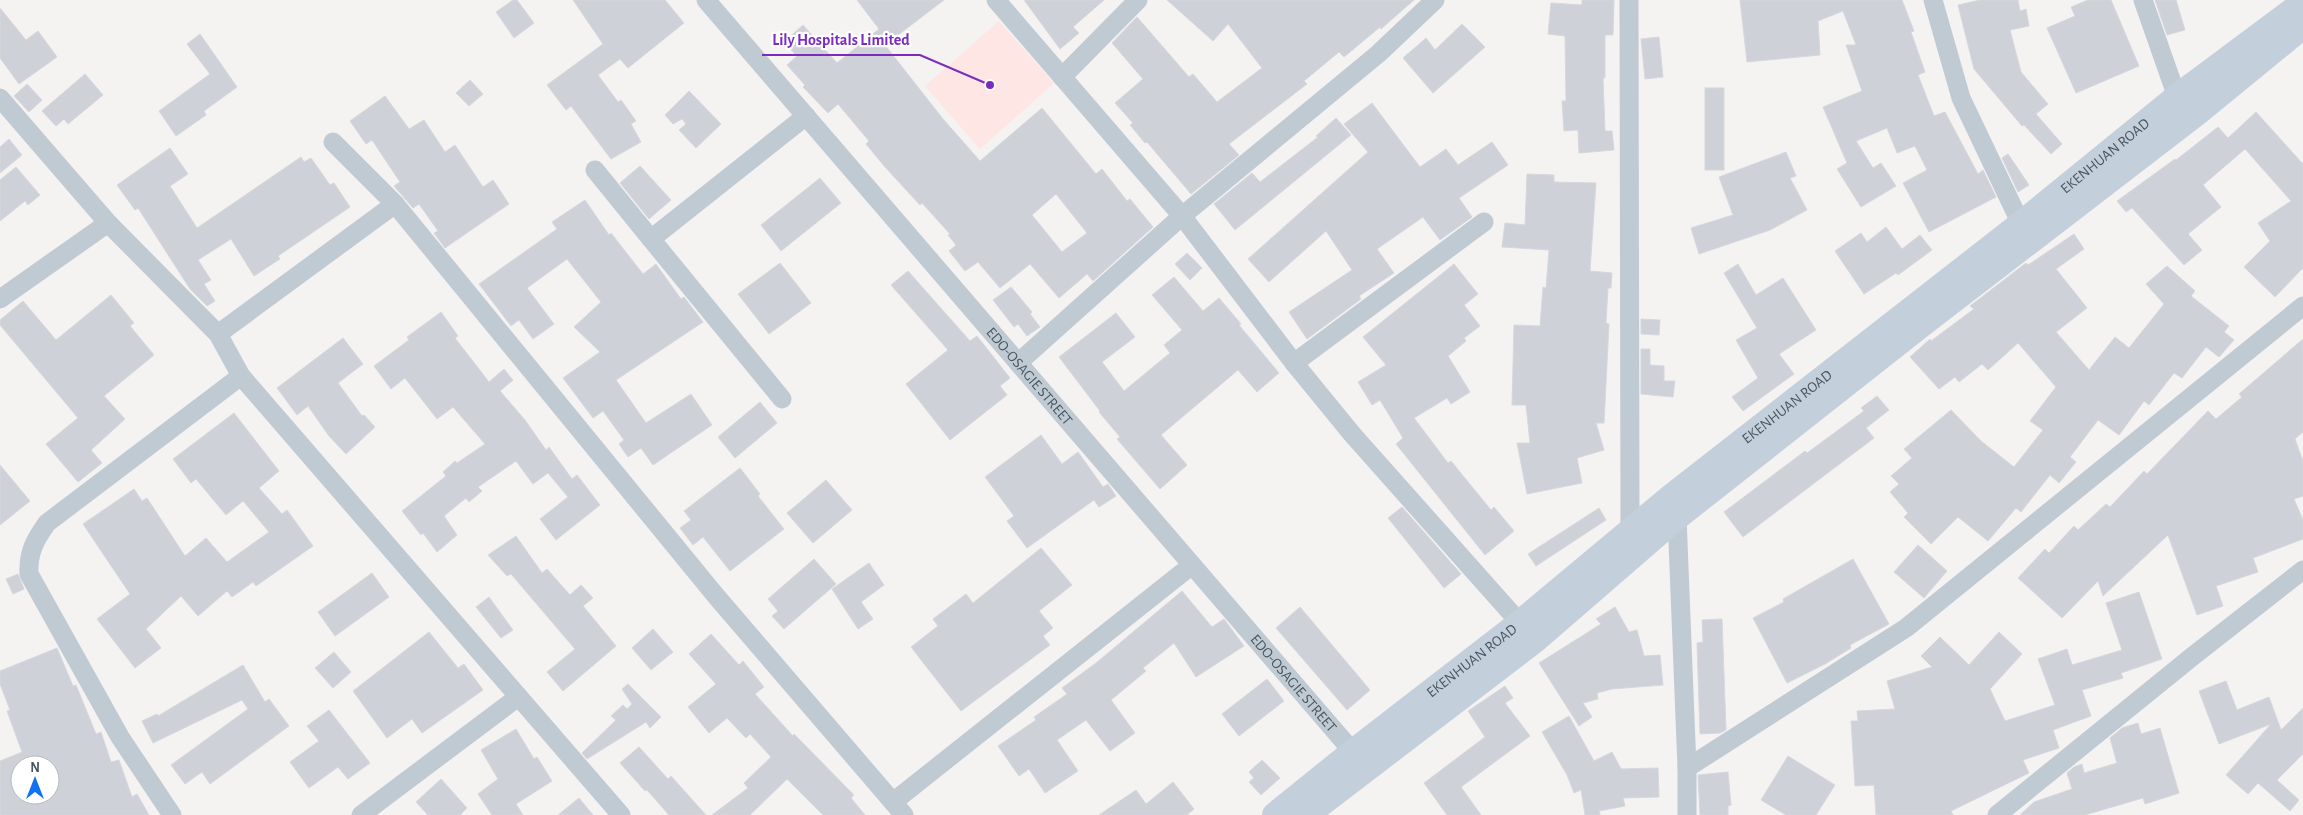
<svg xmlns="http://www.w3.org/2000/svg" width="2303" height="815" font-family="'Alegreya Sans',sans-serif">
  <rect width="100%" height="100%" fill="#f5f2f2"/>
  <!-- medical -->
  <path fill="#fde6e4" d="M999 21 1054 83 980 149 925 86Z"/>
  <!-- building -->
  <g fill="#ced1d7" stroke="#d6d8de" fill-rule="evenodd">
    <path d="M513 0H517L534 23 514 38 496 12Z"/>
    <path d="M573 0H665L684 23 628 68 620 59 598 75 618 102 621 100 636 121 631 124 641 142 611 159 571 106 566 110 547 85 603 44Z"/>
    <path d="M857 0H944L885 45 943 119 980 161 1042 108 1096 174 1102 169 1127 201 1130 199 1153 227 1093 281 1087 274 1059 298 1030 264 1000 288 978 262 965 271 949 251 956 245 948 235 950 234 922 203 920 205 885 167 866 144 869 141 838 104 828 113 803 87 805 85 787 65 797 56 784 42 803 25 837 63 879 29ZM1056 194 1087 233 1062 252 1032 215Z"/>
    <path d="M1024 0H1104L1073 27 1079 33 1060 49Z"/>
    <path d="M1167 0H1414L1381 29 1380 27 1344 57 1339 52 1304 81 1307 84 1229 144 1239 155 1191 194 1147 142 1145 143 1130 125 1133 123 1115 103 1143 79 1112 43 1137 17 1189 77 1193 74 1217 102 1262 68 1228 24 1213 41Z"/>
    <path d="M1582 0H1614L1613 35H1605V78H1603L1605 131H1612L1614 150 1579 153 1578 130 1564 131 1562 101H1566L1565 36 1548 34 1551 3 1582 5Z"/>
    <path d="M1740 0H1902L1914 31 1911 32 1925 72 1918 75 1934 116 1945 112 1978 174 1983 170 1996 197 1929 232 1903 183 1927 170 1915 146 1897 153 1887 128 1856 141 1873 168 1881 163 1896 186 1861 207 1837 169 1847 163 1823 107 1862 91 1846 45H1856L1843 11 1818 21 1820 55 1747 62Z"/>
    <path d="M1980 0H2018L2020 11 2026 9 2029 26 2010 30 2021 72 2048 104 2036 114 2062 144 2051 154 2024 125 2022 126 1974 69 1958 5Z"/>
    <path d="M2088 0H2111L2139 66 2076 93 2047 28 2075 16 2071 7Z"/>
    <path d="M2155 0H2176L2185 30 2167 35Z"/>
    <path d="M0 8 26 40 38 31 57 57 19 84 0 58Z"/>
    <path d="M1462 24 1485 47 1433 93 1403 58 1426 38 1435 50Z"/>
    <path d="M200 34 237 87 204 111 206 115 176 136 159 111 210 74 187 44Z"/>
    <path d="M1659 37 1663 77 1645 79 1641 39Z"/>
    <path d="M85 74 103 95 68 124 64 119 56 126 42 111Z"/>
    <path d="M470 80 483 94 469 106 456 93Z"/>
    <path d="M27 84 42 100 29 112 14 96Z"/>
    <rect x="1705" y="88" width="19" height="82"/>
    <path d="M689 91 721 124 696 148 679 130 686 124 682 119 673 124 665 115Z"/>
    <path d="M385 96 409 129 424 120 445 152 455 145 483 187 493 180 509 204 445 248 434 233 438 231 419 204 413 208 394 186 400 182 372 140 366 144 350 121Z"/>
    <path d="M1372 103 1420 167 1446 149 1458 165 1492 142 1508 165 1459 198 1472 217 1440 240 1423 217 1377 249 1394 273 1359 296 1361 299 1307 339 1289 312 1352 270 1326 231 1269 282 1248 259 1368 152 1344 124Z"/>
    <path d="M2256 112 2303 164V268L2275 297 2244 267 2270 241 2258 223 2291 201 2245 149 2203 185 2221 207 2188 234 2202 250 2184 265 2132 208 2126 212 2117 201 2175 159 2176 160 2218 127 2228 138Z"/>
    <path d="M1336 118 1351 135 1235 230 1214 204 1252 173 1260 182 1318 137 1316 136Z"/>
    <path d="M9 139 22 155 0 173V147Z"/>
    <path d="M170 148 188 174 170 186 197 228 301 157 304 162 311 158 330 185 334 183 350 207 278 256 280 259 254 276 231 239 198 260 211 280 204 284 215 301 207 306 190 289 138 208 135 210 117 185Z"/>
    <path d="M1786 152 1796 176 1790 178 1807 210 1770 230 1699 254 1691 228 1733 215 1719 177Z"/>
    <path d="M2008 154 2029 185 2018 192 2002 158Z"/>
    <path d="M640 166 671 200 649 219 620 183Z"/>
    <path d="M16 167 40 195 28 205 25 201 0 221V180Z"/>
    <path d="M1527 174 1554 175V182L1596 183 1590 271 1612 273 1611 288H1608L1606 323 1609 324 1604 423H1596L1604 450 1577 458 1582 483 1527 494 1517 443H1530L1526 405H1512L1514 325 1540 326 1543 287 1546 288 1549 250 1502 247 1505 223 1525 225Z"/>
    <path d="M820 178 841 203 781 251 761 225Z"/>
    <path d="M585 200 609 235 611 233 643 274 656 264 681 299 684 297 703 322 616 380 646 423 691 394 712 425 653 465 641 448 628 457 619 444 624 440 603 411 593 418 563 378 600 352 574 327 601 302 567 259 527 288 554 324 533 339 519 320 511 326 479 284 557 229 552 222Z"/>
    <path d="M1886 227 1902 249 1920 235 1932 250 1898 275 1896 273 1864 294 1835 251 1861 233 1867 242Z"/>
    <path d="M2074 234 2084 249 2056 269 2087 308 2056 332 2089 370 2115 337 2129 348 2164 304 2146 284 2167 266 2195 291 2191 296 2229 326 2224 332 2234 340 2219 357 2206 347 2182 378 2174 373 2149 405 2144 401 2119 435 2098 420 2070 457 2076 462 2059 483 2050 475 2021 512 2016 508 1988 541 1958 517 1931 544 1904 517 1908 513 1890 492 1899 484 1891 476 1912 458 1904 449 1951 410 1981 441 2014 467 2043 430 2030 421 2056 387 2018 343 1988 370 1982 364 1959 382 1955 377 1939 389 1910 357 1930 339 1931 341 1974 309 1970 306 2026 263 2028 265Z"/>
    <path d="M1187 253 1202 268 1190 280 1175 264Z"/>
    <path d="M780 263 811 303 769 334 738 294Z"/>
    <path d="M1454 264 1478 294 1464 305 1480 326 1464 338 1466 341 1448 356 1470 392 1451 404 1447 398 1414 418 1448 463 1451 461 1491 510 1494 507 1514 531 1485 555 1396 444 1403 438 1380 400 1372 405 1358 382 1386 365 1363 337Z"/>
    <path d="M1738 264 1756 295 1783 278 1816 330 1779 354 1794 374 1743 411 1732 397 1758 378 1736 340 1757 328 1724 273Z"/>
    <path d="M908 271 970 341 977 336 1010 378 1000 386 1007 395 950 440 906 384 948 350 891 285Z"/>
    <path d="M1174 277 1203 311 1219 298 1241 324 1239 325 1279 373 1257 392 1238 370 1161 435 1187 465 1160 489 1117 439 1120 437 1099 412 1100 411 1059 357 1116 313 1135 337 1102 362 1124 391 1170 353 1164 345 1182 330 1152 295Z"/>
    <path d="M1011 287 1032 312 1030 314 1040 327 1027 336 1018 324 1014 327 993 300Z"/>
    <path d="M111 295 134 323 130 326 154 355 104 396 125 419 91 450 102 463 78 482 46 444 78 418 0 325V320L23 301 56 340Z"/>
    <path d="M441 312 458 336 455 338 489 382 504 369 513 380 500 391 525 420 546 450 549 447 572 479 577 475 600 505 556 540 540 519 568 497 548 473 533 484 516 461 478 487 482 491 469 502 466 498 444 516 457 535 437 552 423 533 421 535 402 511 446 476 443 472 455 461 457 463 485 444 453 407 437 419 405 378 391 389 374 366 409 340 407 337Z"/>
    <path d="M1641 319 1660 320 1659 335 1641 334Z"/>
    <path d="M343 338 363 364 338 383 362 416 364 415 375 427 346 454 329 436 308 406 297 415 277 388Z"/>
    <path d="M2303 339V432L2295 439 2303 461V496L2294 499 2303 520V539L2253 558 2258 572 2216 586 2223 606 2197 615 2168 535 2103 596 2098 581 2062 618 2018 578 2045 549 2049 553 2074 526 2078 530 2106 504 2110 507 2144 471 2147 474 2208 411 2216 419 2242 397 2239 394Z"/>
    <path d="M1641 349H1650V365L1664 366V381H1675L1673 397 1641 394Z"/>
    <path d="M1877 396 1889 410 1866 428 1874 438 1743 537 1724 512 1805 451 1807 453 1864 411 1861 408Z"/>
    <path d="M760 402 777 423 735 458 718 437Z"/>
    <path d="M234 413 279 471 259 488 282 514 287 510 313 546 256 586 253 582 232 597 227 591 198 616 181 596 146 629 161 648 135 668 97 619 130 594 83 524 134 489 142 501 147 498 185 556 206 538 227 562 269 532 243 501 226 515 196 479 191 483 173 459Z"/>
    <path d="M1041 435 1062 464 1078 452 1103 487 1108 484 1116 496 1099 507 1094 500 1027 548 1007 521 1014 516 985 477Z"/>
    <path d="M0 465 30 501 0 525Z"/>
    <path d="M740 468 760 494 758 496 784 529 730 571 703 537 693 545 680 528 691 520 684 511Z"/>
    <path d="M826 480 852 510 813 543 787 513Z"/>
    <path d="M1402 507 1461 574 1444 588 1388 518Z"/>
    <path d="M1599 508 1606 520 1536 566 1528 554Z"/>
    <path d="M516 536 542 573 547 569 570 595 581 585 593 598 583 606 616 646 563 691 547 672 575 649 511 574 507 576 488 555Z"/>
    <path d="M1918 545 1947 571 1924 598 1894 572Z"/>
    <path d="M1041 548 1072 585 1039 611 1053 628 1043 636 1050 645 961 711 911 647 938 626 933 619 966 594 973 603Z"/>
    <path d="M814 559 836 584 784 629 772 616 778 611 768 599Z"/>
    <path d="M1853 559 1889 624 1850 645 1851 648 1825 664 1787 683 1753 618 1784 602 1783 599Z"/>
    <path d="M869 563 884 585 861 602 873 619 858 629 832 589Z"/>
    <path d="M372 573 389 597 335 636 318 612Z"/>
    <path d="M18 574 24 589 13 594 6 579Z"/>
    <path d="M1182 591 1212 627 1224 619 1244 646 1196 677 1174 643 1143 668 1146 671 1111 700 1135 733 1110 751 1086 720 1057 740 1078 771 1045 793 1029 769 1019 776 998 746 1036 720 1034 717 1067 694 1062 688 1096 663Z"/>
    <path d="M2139 592 2162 659 2121 673 2123 678 2082 690 2091 716 2053 730 2059 748 2023 760 2029 773 1951 811 1953 815H1876L1874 785 1855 786 1851 721H1858L1857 711 1895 709 1887 681 1932 667 1921 656 1940 637 1969 665 1999 632 2022 654 1990 689 2005 721 2055 705 2038 659 2067 649 2072 665 2122 650 2106 603Z"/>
    <path d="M489 597 513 630 501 638 476 607Z"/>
    <path d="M1300 607 1370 690 1347 710 1276 628Z"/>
    <path d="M1615 607 1629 632 1637 630 1644 656 1660 655 1663 685 1612 689 1597 693 1598 699 1583 703 1592 717 1579 726 1539 663 1601 624 1596 619Z"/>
    <path d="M1722 619 1726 730 1720 733 1700 734 1697 643 1703 642 1702 620Z"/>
    <path d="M653 629 673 652 651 670 632 648Z"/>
    <path d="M429 632 458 668 464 664 483 690 422 733 412 719 387 738 353 691Z"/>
    <path d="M711 634 739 665 743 661 764 687 755 694 793 736 794 734 854 795 851 798 865 815H823L787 779 750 815H712L748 788 744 783 771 757 750 734 746 738 727 718 709 733 688 707 716 684 689 654Z"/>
    <path d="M57 648 73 686 76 685 96 734 101 732 111 762 119 760 132 797 137 794 149 815H0V761L22 752 7 711 10 710 0 684V671ZM20 765H50V795H20Z"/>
    <path d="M334 652 351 672 333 688 315 668Z"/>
    <path d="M243 665 265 702 269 699 289 726 210 784 202 772 185 784 171 765 248 709 242 700 153 743 142 721 157 714 158 716Z"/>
    <path d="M1267 679 1284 701 1239 736 1222 714Z"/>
    <path d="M2226 681 2237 710 2269 697 2281 730 2303 708V754L2277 780 2299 800 2290 811 2258 783 2248 794 2226 775 2271 724 2219 744 2199 691Z"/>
    <path d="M628 684 661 717 650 728 646 722 587 759 582 753 616 720 611 716 623 705 627 709 632 704 622 689Z"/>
    <path d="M1505 686 1513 698 1505 703 1530 736 1461 787 1481 815H1447L1424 783 1485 737 1468 711Z"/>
    <path d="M329 710 370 763 348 779 338 767 309 788 290 762 319 741 307 726Z"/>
    <path d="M1569 716 1594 761 1612 752 1621 769 1658 768 1659 797 1623 798 1625 806 1599 811 1600 815H1585L1581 790 1574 793 1567 775 1542 732Z"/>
    <path d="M2138 723 2141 734 2160 728 2179 793 2145 804 2143 798 2085 815H2020L2034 802 2072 789 2067 773 2074 767 2082 764 2084 773 2117 763 2110 738 2122 728Z"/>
    <path d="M516 729 534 759 537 757 552 781 516 804 523 815H492L478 794 498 779 481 750Z"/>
    <path d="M639 747 668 779 671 776 706 815H669L647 790 645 791 620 763Z"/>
    <path d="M1788 756 1835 785 1816 815H1786L1761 800Z"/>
    <path d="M1262 760 1280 778 1261 795 1249 782 1254 778 1249 772Z"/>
    <path d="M1728 772 1731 805 1728 806V815H1700L1698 775Z"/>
    <path d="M441 779 467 808 460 815H428L416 802Z"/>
    <path d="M1173 782 1194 809 1187 815H1099L1136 790 1146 804Z"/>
    <path d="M579 798 593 815H558Z"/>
  </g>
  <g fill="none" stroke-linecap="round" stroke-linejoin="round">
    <!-- street -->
    <g stroke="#c0cad2" stroke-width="19">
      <path id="s1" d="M706 0 1353 752"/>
      <path d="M996 0 1182 216 1294 363 1352 434 1528 632"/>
      <path d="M1629 0 1630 530"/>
      <path d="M1933 0 1961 98 2021 224"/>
      <path d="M2143 0 2177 97"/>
      <path d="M1062 77 1138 0"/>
      <path d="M0 98 108 223 218 334 241 376 621 815"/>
      <path d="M333 142 395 204"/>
      <path d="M595 170 651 239 806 116"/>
      <path d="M651 239 782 399"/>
      <path d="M0 299 108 223"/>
      <path d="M218 334 395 204 716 596 904 815"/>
      <path d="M1018 363 1182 216 1378 54 1435 0"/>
      <path d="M1294 363 1484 222"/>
      <path d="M1677 517 1687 768V815"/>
      <path d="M1687 768 1906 628 2303 306"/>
      <path d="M893 802 1192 565"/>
      <path d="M172 815 120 737 29 574C28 552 35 540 47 523L241 376"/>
      <path d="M361 815 518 697"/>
      <path d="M1997 815 2193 656 2303 570"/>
    </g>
    <!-- secondary -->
    <g stroke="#c4cfdc" stroke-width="26">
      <path id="s2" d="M1275 815 1353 752 1520 623 1671 497 2021 224 2177 97 2303 3"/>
      <path d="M1306 815 1535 640 1677 517 1922 324 2198 112 2303 26"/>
    </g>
  </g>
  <g text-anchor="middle" stroke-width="4.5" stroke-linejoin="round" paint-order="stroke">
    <!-- street labels -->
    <g font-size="15" fill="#485661" stroke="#fff">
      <text dy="5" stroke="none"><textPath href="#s2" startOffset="1060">EKENHUAN ROAD</textPath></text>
      <text dy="5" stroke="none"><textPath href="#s1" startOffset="496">EDO-OSAGIE STREET</textPath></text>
      <text dy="5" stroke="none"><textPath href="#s2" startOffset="655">EKENHUAN ROAD</textPath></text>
      <text dy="5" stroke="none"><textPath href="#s2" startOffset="250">EKENHUAN ROAD</textPath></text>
      <text dy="5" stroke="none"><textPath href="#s1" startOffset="901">EDO-OSAGIE STREET</textPath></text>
    </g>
  </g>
  <!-- callouts -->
  <path fill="none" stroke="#7b2cbf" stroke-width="2" d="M990 85L920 55H762"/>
  <circle fill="#7b2cbf" stroke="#fff" stroke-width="2" cx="990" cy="85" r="5"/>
  <g font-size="16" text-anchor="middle" font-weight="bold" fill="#7b2cbf" stroke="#fff" stroke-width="4.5" stroke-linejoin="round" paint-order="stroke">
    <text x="841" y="45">Lily Hospitals Limited</text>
  </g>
  <!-- north arrow -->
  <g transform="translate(35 780)"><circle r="24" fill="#ffffff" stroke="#b6bbc0"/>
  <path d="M0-4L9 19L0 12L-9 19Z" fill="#0f72f2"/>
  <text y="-8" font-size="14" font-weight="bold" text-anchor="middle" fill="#485661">N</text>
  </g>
</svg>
